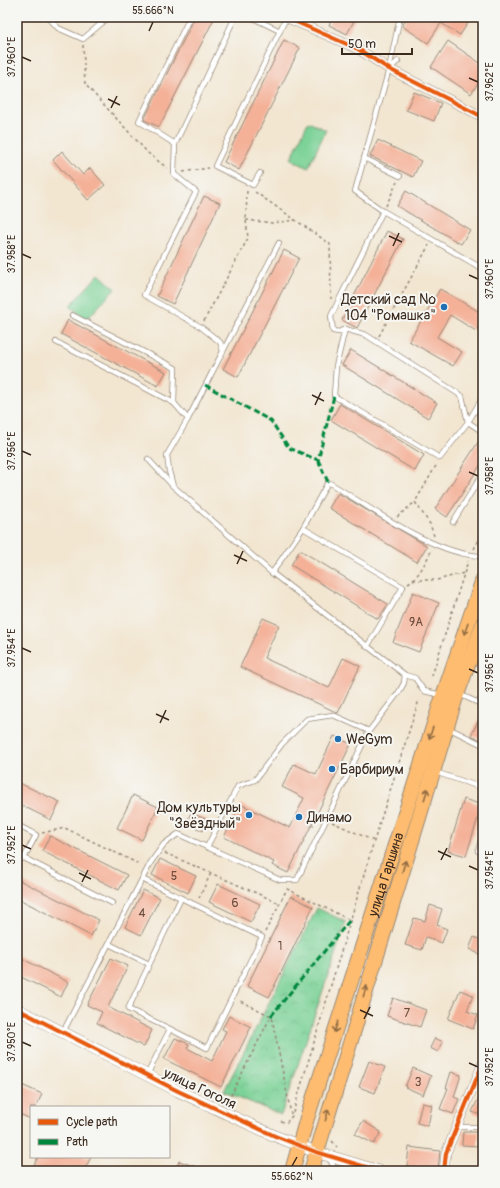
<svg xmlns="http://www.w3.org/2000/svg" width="500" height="1188" font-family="Pangolin,sans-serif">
  <defs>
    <pattern id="park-crowns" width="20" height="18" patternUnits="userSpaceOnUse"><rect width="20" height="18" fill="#7bd297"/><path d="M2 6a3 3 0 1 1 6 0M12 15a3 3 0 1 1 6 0" fill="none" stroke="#6bb482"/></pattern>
  </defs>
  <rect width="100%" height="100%" fill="#f6f6f2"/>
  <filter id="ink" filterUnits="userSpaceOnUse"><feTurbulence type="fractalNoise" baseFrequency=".025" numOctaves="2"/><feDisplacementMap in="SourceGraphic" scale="8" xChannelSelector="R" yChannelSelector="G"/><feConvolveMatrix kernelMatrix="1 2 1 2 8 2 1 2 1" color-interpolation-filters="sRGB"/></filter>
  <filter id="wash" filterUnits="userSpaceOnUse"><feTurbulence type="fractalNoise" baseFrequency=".012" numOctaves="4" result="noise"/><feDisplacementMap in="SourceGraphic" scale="16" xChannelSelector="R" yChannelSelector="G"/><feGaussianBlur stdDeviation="0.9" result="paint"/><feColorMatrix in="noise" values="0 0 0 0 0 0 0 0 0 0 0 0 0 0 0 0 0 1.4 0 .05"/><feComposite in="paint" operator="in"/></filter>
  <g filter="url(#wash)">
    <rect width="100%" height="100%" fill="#f2e6d1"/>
    <!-- grass -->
    <g fill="#7bd297" stroke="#5b7e5a">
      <path d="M308 122 326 130 308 168 291 159Z"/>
      <path d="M99 274 115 289 86 320 70 306Z"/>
    </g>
    <!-- park -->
    <path fill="url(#park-crowns)" stroke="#5b7e5a" d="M317 908 346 922 281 1115 224 1091Z"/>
    <g id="blocks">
      <!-- building -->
      <g fill="#f4b198">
        <path d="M195 17H215L159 127 144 120Z"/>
        <path d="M333 17H356L347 34 329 25Z"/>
        <path d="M408 17H472L460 35 441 23 428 43 402 26Z"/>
        <path d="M284 40 300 48 239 170 224 162Z"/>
        <path d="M448 41 483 65V76L471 94 431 67Z"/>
        <path d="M414 92 441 103 434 121 406 110Z"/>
        <path d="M378 140 421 161 413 177 370 156Z"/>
        <path d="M62 151 83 175 90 168 105 185 88 200 53 160Z"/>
        <path d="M406 191 470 230 461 244 397 206Z"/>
        <path d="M204 196 220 203 173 304 157 296Z"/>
        <path d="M387 231 403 239 357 328 342 320Z"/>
        <path d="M284 250 299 258 238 377 223 369Z"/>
        <path d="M440 289 483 314V319L476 331 450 315 437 337 462 352 453 366 409 341Z"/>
        <path d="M68 320 166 372 158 386 61 334Z"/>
        <path d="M351 350 437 403 428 418 342 365Z"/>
        <path d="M340 404 424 455 415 471 331 420Z"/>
        <path d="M482 436 483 461 447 517 435 509Z"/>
        <path d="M338 493 427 546 417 562 329 508Z"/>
        <path d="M300 550 388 604 378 619 291 565Z"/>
        <path d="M413 592 439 603 419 652 393 642Z"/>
        <path d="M263 618 279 625 264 658 329 688 343 658 360 666 338 713 240 667Z"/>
        <path d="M483 712V741L471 735Z"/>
        <path d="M334 736 351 744 288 873 272 865 274 862 224 837 240 804 290 828 304 798 282 787 294 764 316 774Z"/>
        <path d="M17 782 60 802 51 820 17 803Z"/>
        <path d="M133 795 158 807 142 840 117 828Z"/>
        <path d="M464 799 482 805 466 856 448 851Z"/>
        <path d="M191 813 208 820 203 831 186 823Z"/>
        <path d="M50 836 127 875 119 890 42 851Z"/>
        <path d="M160 859 196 876 188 893 152 875Z"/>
        <path d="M17 879 99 920 91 936 17 898Z"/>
        <path d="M218 884 260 904 251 922 209 902Z"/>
        <path d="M143 890 160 898 141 935 125 927Z"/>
        <path d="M291 896 313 907 269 997 247 986Z"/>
        <path d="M430 905 442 909 437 925 447 929 442 943 426 937 422 950 405 945 414 918 425 921Z"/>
        <path d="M474 937 483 941V956L469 949Z"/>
        <path d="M17 956 68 982 61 997 17 975Z"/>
        <path d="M111 958 128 966 108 1007 152 1030 144 1047 97 1023 102 1012 87 1005Z"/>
        <path d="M460 990 473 995 467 1011 478 1015 473 1029 448 1019Z"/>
        <path d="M393 998 426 1010 420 1027 387 1016Z"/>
        <path d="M229 1016 251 1027 221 1087 164 1059 175 1038 189 1044 187 1048 212 1061 226 1031 222 1029Z"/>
        <path d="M435 1038 443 1042 438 1052 430 1048Z"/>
        <path d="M369 1061 385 1067 375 1093 359 1087Z"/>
        <path d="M413 1068 431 1076 423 1095 405 1087Z"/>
        <path d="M451 1072 461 1075 454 1097 459 1099 453 1114 440 1109 448 1088H446Z"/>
        <path d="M17 1083 42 1094 36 1107H31V1119L17 1113Z"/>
        <path d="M483 1089V1116L472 1112Z"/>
        <path d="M422 1103 432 1105 428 1126 417 1123Z"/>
        <path d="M363 1121 381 1132 374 1144 355 1134Z"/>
        <path d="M463 1132H479L478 1146 462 1145Z"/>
        <path d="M409 1147 440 1151 438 1170 407 1166Z"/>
        <path d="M38 1157H91L84 1171H31Z"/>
        <path d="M179 1161 204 1170V1171H176Z"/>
      </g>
    </g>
  </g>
  <g filter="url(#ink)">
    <use href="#blocks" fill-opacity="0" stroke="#968878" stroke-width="1"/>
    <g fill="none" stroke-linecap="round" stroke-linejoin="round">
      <defs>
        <g id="service">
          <path d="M48 17 58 28 83 39 109 17"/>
          <path d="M190 17 139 121 175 144 174 174 196 192 144 295 201 327 220 342 223 351"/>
          <path d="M251 17 280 31"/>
          <path d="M389 69 398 61"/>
          <path d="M175 144 235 17"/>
          <path d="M364 158 400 176"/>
          <path d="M260 173 253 185 215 166 286 18"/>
          <path d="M383 211 483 269"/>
          <path d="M279 243 188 419 167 455 169 471 173 486 272 573 405 675 415 678 424 691 441 695"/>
          <path d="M72 315 175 368 174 403"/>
          <path d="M345 329 339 332 333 331 331 316 383 211 355 191 389 69 399 21 401 17"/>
          <path d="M56 342 174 403 188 419"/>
          <path d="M483 397 468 422 440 458 334 396 336 366 345 329 366 335 462 396 468 422 483 432"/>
          <path d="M148 459 172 485"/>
          <path d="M453 522 483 473"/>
          <path d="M303 528 403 587 367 647"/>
          <path d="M272 573 303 528 328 482C370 507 435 556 483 556"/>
          <path d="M459 694 483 705"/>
          <path d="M448 728 483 745"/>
          <path d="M435 772 483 788"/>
          <path d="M17 825 36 835 24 858 17 861"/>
          <path d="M207 847 238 786 255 780 282 744 307 719 333 715 369 731"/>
          <path d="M478 851 483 835"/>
          <path d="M24 858 112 903"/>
          <path d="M142 879 181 898"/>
          <path d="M109 944 149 964"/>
          <path d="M63 1032 151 862 164 844 178 834 280 880H297L369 731 399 692 404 683 405 675"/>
          <path d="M147 1075 170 1029 207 1048 262 937 181 898 128 1009 170 1029"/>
          <path d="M457 1127H483"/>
          <path d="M329 1158 336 1171"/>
        </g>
        <g id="minor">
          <path d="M285 17 358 49 389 69 483 117"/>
          <path d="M444 1171 446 1153 483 1063"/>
        </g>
        <path id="tertiary" d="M17 1009 178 1091 275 1136 316 1152 379 1171"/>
        <g id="primary">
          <path id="s1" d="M292 1171 307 1118 443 696 483 579"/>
          <path d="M311 1171 455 700 483 624"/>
        </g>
      </defs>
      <!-- service casing -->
      <use href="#service" stroke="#968878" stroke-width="6"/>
      <!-- minor casing -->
      <use href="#minor" stroke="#968878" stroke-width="10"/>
      <!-- tertiary casing -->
      <use href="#tertiary" stroke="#968878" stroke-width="12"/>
      <!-- primary casing -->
      <use href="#primary" stroke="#968878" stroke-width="16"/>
      <!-- path -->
      <g stroke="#968878" stroke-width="1.5" stroke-dasharray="3 3" stroke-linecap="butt">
        <path d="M83 45 85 84 148 153 167 168"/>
        <path d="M183 172 208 168"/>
        <path d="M255 192 330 244 331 299"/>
        <path d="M386 206 397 182"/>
        <path d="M246 220 273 223 295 220"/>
        <path d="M204 321 248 238 246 220 247 190"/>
        <path d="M379 336 429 245"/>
        <path d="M397 517 415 502"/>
        <path d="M434 536 430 524 415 502 437 464"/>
        <path d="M474 549 483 531"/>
        <path d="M413 580H437L464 573"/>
        <path d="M408 583C420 576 426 561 432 549"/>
        <path d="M432 676 468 561"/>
        <path d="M332 822 374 841"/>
        <path d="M311 826 316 824"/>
        <path d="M42 833 65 828 141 865"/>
        <path d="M165 853 279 903"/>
        <path d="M199 898 211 873"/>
        <path d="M265 932 287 889 350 920"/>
        <path d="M272 1018 291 1114"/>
        <path d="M228 1101 271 1016 238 1000"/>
        <path d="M281 1121 286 1123 292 1116 374 841 419 700"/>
        <path d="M332 1141 337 1147"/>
      </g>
      <!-- service -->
      <use href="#service" stroke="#fff" stroke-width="4.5"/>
      <!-- minor -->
      <use href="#minor" stroke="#fff" stroke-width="9"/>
      <!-- tertiary -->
      <use href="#tertiary" stroke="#fff" stroke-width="11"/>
      <!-- primary -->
      <use href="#primary" stroke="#fdbc70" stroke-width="14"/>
      <!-- quiet -->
      <g stroke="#00873e" stroke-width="3" stroke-dasharray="6 3" stroke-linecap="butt">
        <path d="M205 385 271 421 289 448 318 460 334 396"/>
        <path d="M318 460 328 482"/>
        <path d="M271 1016 350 920"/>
      </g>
      <defs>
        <g id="cycleway">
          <path d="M285 17 358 49 389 69 483 117"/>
          <path d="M17 1009 178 1091 275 1136 316 1152 379 1171"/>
          <path d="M444 1171 446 1153 483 1063"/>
        </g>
      </defs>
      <!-- cycleway casing -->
      <use href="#cycleway" stroke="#f6f6f2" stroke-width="6"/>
      <!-- cycleway -->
      <use href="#cycleway" stroke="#e8590c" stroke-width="4"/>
    </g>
    <!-- one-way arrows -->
    <defs><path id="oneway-shaft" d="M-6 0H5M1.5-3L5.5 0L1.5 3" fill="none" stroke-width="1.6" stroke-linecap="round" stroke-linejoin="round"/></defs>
    <g stroke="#926c43">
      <use href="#oneway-shaft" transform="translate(466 629) rotate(109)"/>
      <use href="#oneway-shaft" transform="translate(431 733) rotate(108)"/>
      <use href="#oneway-shaft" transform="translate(426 794) rotate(-73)"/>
      <use href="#oneway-shaft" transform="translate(404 866) rotate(-73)"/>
      <use href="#oneway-shaft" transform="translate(365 991) rotate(-73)"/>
      <use href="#oneway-shaft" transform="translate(336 1027) rotate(108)"/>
      <use href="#oneway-shaft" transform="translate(327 1115) rotate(-73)"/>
    </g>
  </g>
  <!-- ticks -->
  <path fill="none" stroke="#3b2a1e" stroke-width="1.5" d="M149 31 153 22M22 57 31 61M469 78 478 82M108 99 120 105M111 108 117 96M389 236 402 242M393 246 399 233M22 254 31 258M469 275 478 279M312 395 324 401M315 405 321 392M22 451 31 455M469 472 478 476M234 555 247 561M237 564 243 551M22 648 31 652M469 669 478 673M156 714 169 720M160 723 166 710M22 845 31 849M438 851 451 857M441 860 447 848M469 866 478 870M79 873 91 879M82 882 88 870M360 1010 373 1016M364 1019 370 1007M22 1042 31 1046M469 1063 478 1067M292 1166 297 1157"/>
  <!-- markers -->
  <g fill="#1f6fb2" stroke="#f6f6f2" stroke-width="1.5">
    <circle cx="444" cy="307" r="4"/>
    <circle cx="338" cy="739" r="4"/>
    <circle cx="332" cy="769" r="4"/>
    <circle cx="249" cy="815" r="4"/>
    <circle cx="299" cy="817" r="4"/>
  </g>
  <g text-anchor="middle" stroke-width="4" stroke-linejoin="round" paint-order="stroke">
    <!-- number labels -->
    <g font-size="12" fill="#694c3c">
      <text x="416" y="626">9А</text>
      <text x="174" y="880">5</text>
      <text x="235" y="907">6</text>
      <text x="142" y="917">4</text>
      <text x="280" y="950">1</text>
      <text x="407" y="1017">7</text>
      <text x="418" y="1086">3</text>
    </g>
    <!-- poi labels -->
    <g font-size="14" fill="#3b2a1e" stroke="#f6f6f2" text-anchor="start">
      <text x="436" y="304" text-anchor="end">Детский сад №<tspan x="436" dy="16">104 "Ромашка"</tspan></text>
      <text x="346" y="744">WeGym</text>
      <text x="340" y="774">Барбириум</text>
      <text x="241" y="812" text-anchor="end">Дом культуры<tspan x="241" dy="16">"Звёздный"</tspan></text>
      <text x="307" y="822">Динамо</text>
    </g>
    <!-- street labels -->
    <g font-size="14" fill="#3b2a1e" stroke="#f6f6f2">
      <text dy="5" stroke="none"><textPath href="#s1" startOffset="311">улица Гаршина</textPath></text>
      <text transform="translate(200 1088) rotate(25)" y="5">улица Гоголя</text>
    </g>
  </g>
  <!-- margin -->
  <rect width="500" height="1188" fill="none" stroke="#f6f6f2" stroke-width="44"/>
  <!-- legend -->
  <rect x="30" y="1106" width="140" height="52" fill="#f6f6f2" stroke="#aba49d"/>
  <rect x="38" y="1119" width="20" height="6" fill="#e8590c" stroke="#aba49d"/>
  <text x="66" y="1126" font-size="12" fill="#3b2a1e">Cycle path</text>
  <rect x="38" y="1139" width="20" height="6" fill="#00873e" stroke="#aba49d"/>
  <text x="66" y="1146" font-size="12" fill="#3b2a1e">Path</text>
  <!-- scale -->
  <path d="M342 48v6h70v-6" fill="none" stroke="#3b2a1e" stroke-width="2"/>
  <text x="348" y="48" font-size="12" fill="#3b2a1e" stroke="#f6f6f2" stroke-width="3" paint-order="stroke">50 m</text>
  <rect x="22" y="22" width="456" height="1144" fill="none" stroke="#3b2a1e" stroke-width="1.5"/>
  <g font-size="10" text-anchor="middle" fill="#3b2a1e">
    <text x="153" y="14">55.666°N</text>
    <text transform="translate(11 57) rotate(-90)" y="4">37.960°E</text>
    <text transform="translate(489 82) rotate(-90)" y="4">37.962°E</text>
    <text transform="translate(11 254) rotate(-90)" y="4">37.958°E</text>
    <text transform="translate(489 279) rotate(-90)" y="4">37.960°E</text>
    <text transform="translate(11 451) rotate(-90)" y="4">37.956°E</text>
    <text transform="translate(489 476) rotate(-90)" y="4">37.958°E</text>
    <text transform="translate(11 648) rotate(-90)" y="4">37.954°E</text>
    <text transform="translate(489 673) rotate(-90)" y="4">37.956°E</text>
    <text transform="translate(11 845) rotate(-90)" y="4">37.952°E</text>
    <text transform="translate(489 870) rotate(-90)" y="4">37.954°E</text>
    <text transform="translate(11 1042) rotate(-90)" y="4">37.950°E</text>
    <text transform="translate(489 1067) rotate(-90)" y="4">37.952°E</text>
    <text x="292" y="1180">55.662°N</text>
  </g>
</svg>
